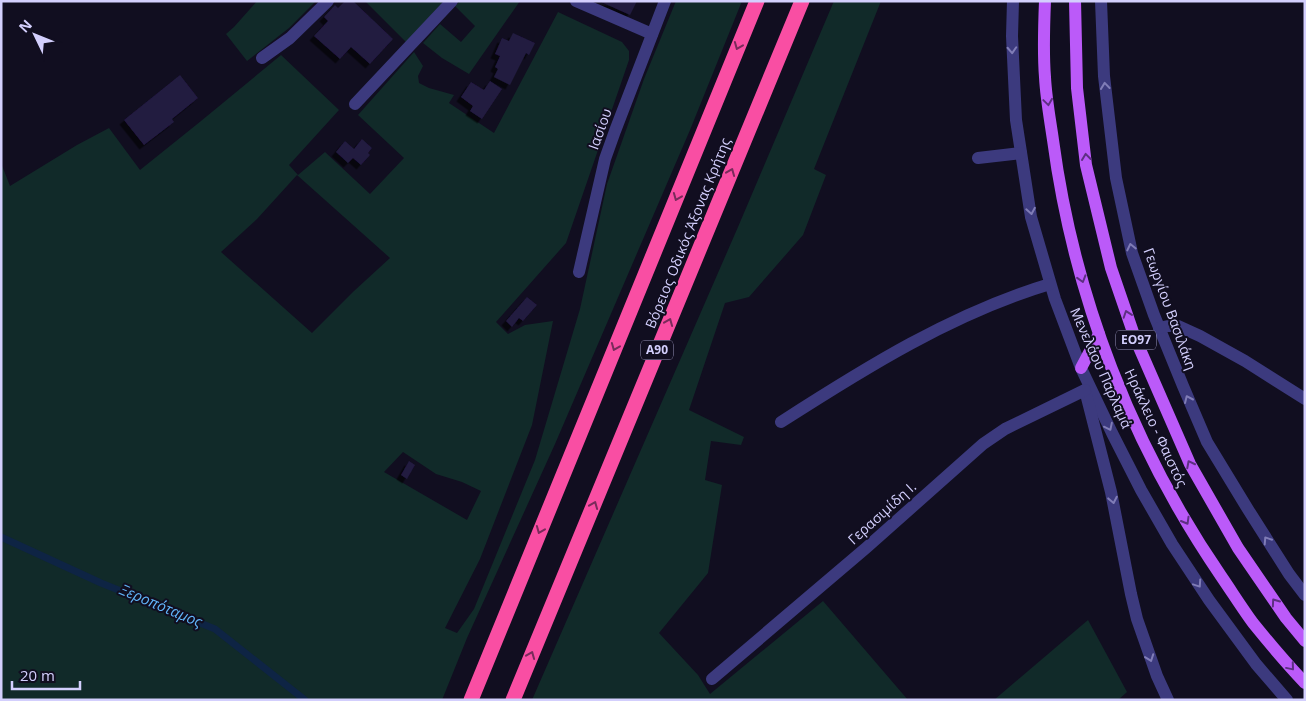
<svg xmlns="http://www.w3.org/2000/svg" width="1306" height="701" font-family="'Open Sans',sans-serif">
  <defs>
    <filter id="shadow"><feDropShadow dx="-4.5" dy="4.5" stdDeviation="0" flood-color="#0009"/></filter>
  </defs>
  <rect width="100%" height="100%" fill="#110e20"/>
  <!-- green -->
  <g fill="#112a29" fill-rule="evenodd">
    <path d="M257 1H316L289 28 247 61 226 34 234 27Z"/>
    <path d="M365 1H444L406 42Z"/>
    <path d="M460 1H520L469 74 442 58 423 43 440 24 461 42 475 26 455 6Z"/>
    <path d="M676 1H742L690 130 555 444 467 638 442 700H1V163L10 186 77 145 109 128 140 170 201 121 281 55 339 110 289 165 298 175 325 152 370 194 404 158 358 115 414 52 423 66 418 76 419 83 429 88 454 95 449 103 494 133 558 12 622 42 629 51V60L566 243 496 322 508 334 525 325 553 321 532 425 480 559 445 628 457 633 474 609 535 460 580 309 607 184 644 79ZM297 175 390 258 354 291 312 333 221 252 257 219ZM403 452 436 474 462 482 481 491 467 520 384 472Z"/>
    <path d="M834 1H881L814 169 826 175 803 235 749 297 725 303 689 410 744 437 741 445 711 441 705 480 722 485 708 573 659 633 698 675 710 694 823 601 908 700H532L738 227Z"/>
    <path d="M1088 620 1127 692 1118 700H994Z"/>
  </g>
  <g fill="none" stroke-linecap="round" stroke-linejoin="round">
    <!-- stream -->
    <path stroke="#0e2444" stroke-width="7" d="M1 537 101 583 215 629 305 700"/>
  </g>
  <!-- building -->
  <g fill="#221a41" filter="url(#shadow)">
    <path d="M345 1H353L393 39 370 64 351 47 340 59 314 36 328 21 324 17 335 5 338 8Z"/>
    <path d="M599 1H637L630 15Z"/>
    <path d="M513 33 535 43 529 55 526 53 510 85 494 77 498 69 495 67 500 56 495 54 502 38 509 41Z"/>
    <path d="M180 75 198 98 172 119 174 122 144 145 124 120Z"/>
    <path d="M490 81 502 89 482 119 470 111 473 106 461 97 471 82 484 90Z"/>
    <path d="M362 139 372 148 368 153 370 155 361 165 353 158 348 163 336 152 345 141 354 149Z"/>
    <path d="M527 297 537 305 523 321 519 318 512 327 506 321Z"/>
    <path d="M409 461 415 465 407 479 401 475Z"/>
  </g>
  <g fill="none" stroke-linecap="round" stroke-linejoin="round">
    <!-- minor -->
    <g stroke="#3c3a7e" stroke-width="12">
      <path d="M576 1 652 34"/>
      <path d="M1013 1 1012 36 1016 120 1031 217 1055 299 1081 368 1112 433 1141 490 1172 544 1209 600 1256 664 1287 700"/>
      <path d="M1101 1 1104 76 1116 178 1132 253 1154 315 1183 386 1207 442 1249 511 1289 574 1305 595"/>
      <path d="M262 58 290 38 328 1"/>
      <path d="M355 104 452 1"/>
      <path d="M978 158 1021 153"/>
      <path d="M579 272 605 159 615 131 665 1"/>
      <path d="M1159 328 1168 326H1178L1200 336 1245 361 1305 399"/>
      <path d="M1085 390 1111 492 1131 594 1137 619 1157 676 1168 700"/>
      <path d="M781 422C865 368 953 313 1050 284"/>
      <path d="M712 679 866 548 983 444 1005 429 1085 390"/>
    </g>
    <!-- major -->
    <g stroke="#bb5af9" stroke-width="12">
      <path d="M1045 1C1044 25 1043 53 1045 77 1046 98 1050 119 1053 140 1074 297 1132 446 1221 576 1232 592 1242 608 1253 623 1270 644 1287 664 1305 683"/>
      <path d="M1075 1 1077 88 1086 165 1111 268 1135 338 1190 464 1238 548 1286 618 1305 641"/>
      <path d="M1081 368 1099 334"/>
    </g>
    <!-- highway -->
    <g stroke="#f94ea3" stroke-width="15">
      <path d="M471 700 757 1"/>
      <path d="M513 700 802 1"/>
    </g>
  </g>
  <!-- one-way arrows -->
  <defs><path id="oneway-chevron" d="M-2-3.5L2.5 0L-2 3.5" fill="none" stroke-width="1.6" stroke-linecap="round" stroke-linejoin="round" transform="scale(1.25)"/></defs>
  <g stroke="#792b5b">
    <use href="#oneway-chevron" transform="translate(738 46) rotate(112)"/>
    <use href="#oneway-chevron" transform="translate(731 172) rotate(-68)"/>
    <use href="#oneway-chevron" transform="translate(677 197) rotate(112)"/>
    <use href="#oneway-chevron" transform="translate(669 322) rotate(-68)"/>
    <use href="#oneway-chevron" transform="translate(615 347) rotate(112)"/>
    <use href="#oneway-chevron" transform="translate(594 505) rotate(-68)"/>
    <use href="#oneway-chevron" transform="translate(540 530) rotate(112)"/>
    <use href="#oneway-chevron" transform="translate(531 655) rotate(-68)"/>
  </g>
  <g stroke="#807db7">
    <use href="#oneway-chevron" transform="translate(1012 50) rotate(87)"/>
    <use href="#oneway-chevron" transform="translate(1105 86) rotate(-96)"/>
    <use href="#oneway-chevron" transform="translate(1031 211) rotate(80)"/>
    <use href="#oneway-chevron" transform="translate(1131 247) rotate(-103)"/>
    <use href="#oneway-chevron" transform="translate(1188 399) rotate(-114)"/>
    <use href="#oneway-chevron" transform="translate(1109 427) rotate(64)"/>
    <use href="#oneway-chevron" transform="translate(1113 500) rotate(79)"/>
    <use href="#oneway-chevron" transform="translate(1267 540) rotate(-123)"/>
    <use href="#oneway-chevron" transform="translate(1198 584) rotate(56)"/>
    <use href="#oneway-chevron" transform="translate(1150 658) rotate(70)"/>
  </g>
  <g stroke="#5d3082">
    <use href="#oneway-chevron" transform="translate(1048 102) rotate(82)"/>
    <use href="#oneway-chevron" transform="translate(1086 157) rotate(-97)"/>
    <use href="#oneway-chevron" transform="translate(1082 279) rotate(73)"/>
    <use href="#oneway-chevron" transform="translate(1127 314) rotate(-109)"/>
    <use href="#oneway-chevron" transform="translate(1190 464) rotate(-117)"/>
    <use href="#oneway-chevron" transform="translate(1186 521) rotate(60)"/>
    <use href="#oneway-chevron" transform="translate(1275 602) rotate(-125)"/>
    <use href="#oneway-chevron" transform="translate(1291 667) rotate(50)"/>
  </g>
  <g text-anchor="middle" stroke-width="4" stroke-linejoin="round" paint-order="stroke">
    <!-- shield labels -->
    <g fill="#110e20" stroke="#9995bb" stroke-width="1">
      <rect x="1116" y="330.5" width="40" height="19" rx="4"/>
      <rect x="641" y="340.5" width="32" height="19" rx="4"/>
    </g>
    <g font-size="12" font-weight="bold" fill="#d3cffd">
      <text x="1136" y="344">ΕΟ97</text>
      <text x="657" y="354">Α90</text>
    </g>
    <!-- street labels -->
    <g font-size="14" fill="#d3cffd" stroke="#110e20">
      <text transform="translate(600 129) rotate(-70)" y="5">Ιασίου</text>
      <text transform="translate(688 233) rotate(-68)" y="5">Βόρειος Οδικός Άξονας Κρήτης</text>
      <text transform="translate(1170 309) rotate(70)" y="5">Γεωργίου Βασιλάκη</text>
      <text transform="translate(1101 368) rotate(66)" y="5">Μενελάου Παρλαμά</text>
      <text transform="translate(1156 428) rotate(65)" y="5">Ηράκλειο - Φαιστός</text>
      <text transform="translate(882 513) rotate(-42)" y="5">Γερασιμίδη Ι.</text>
    </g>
    <!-- water labels -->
    <g font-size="15" font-style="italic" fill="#61b5f9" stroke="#110e20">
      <text transform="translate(161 606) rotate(23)" y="5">Ξεροπόταμος</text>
    </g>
  </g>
  <!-- border -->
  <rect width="1306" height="701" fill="none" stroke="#d3cffd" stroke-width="5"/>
  <!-- north arrow -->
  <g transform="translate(35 35) rotate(313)" stroke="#110e20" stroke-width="4" paint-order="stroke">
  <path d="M0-4L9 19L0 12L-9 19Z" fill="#d3cffd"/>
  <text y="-8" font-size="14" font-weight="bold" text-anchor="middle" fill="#d3cffd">N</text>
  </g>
  <!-- scale -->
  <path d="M12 681v8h68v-8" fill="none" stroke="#d3cffd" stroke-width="2.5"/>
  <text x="20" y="681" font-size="15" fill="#d3cffd" stroke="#110e20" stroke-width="4" paint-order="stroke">20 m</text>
</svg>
